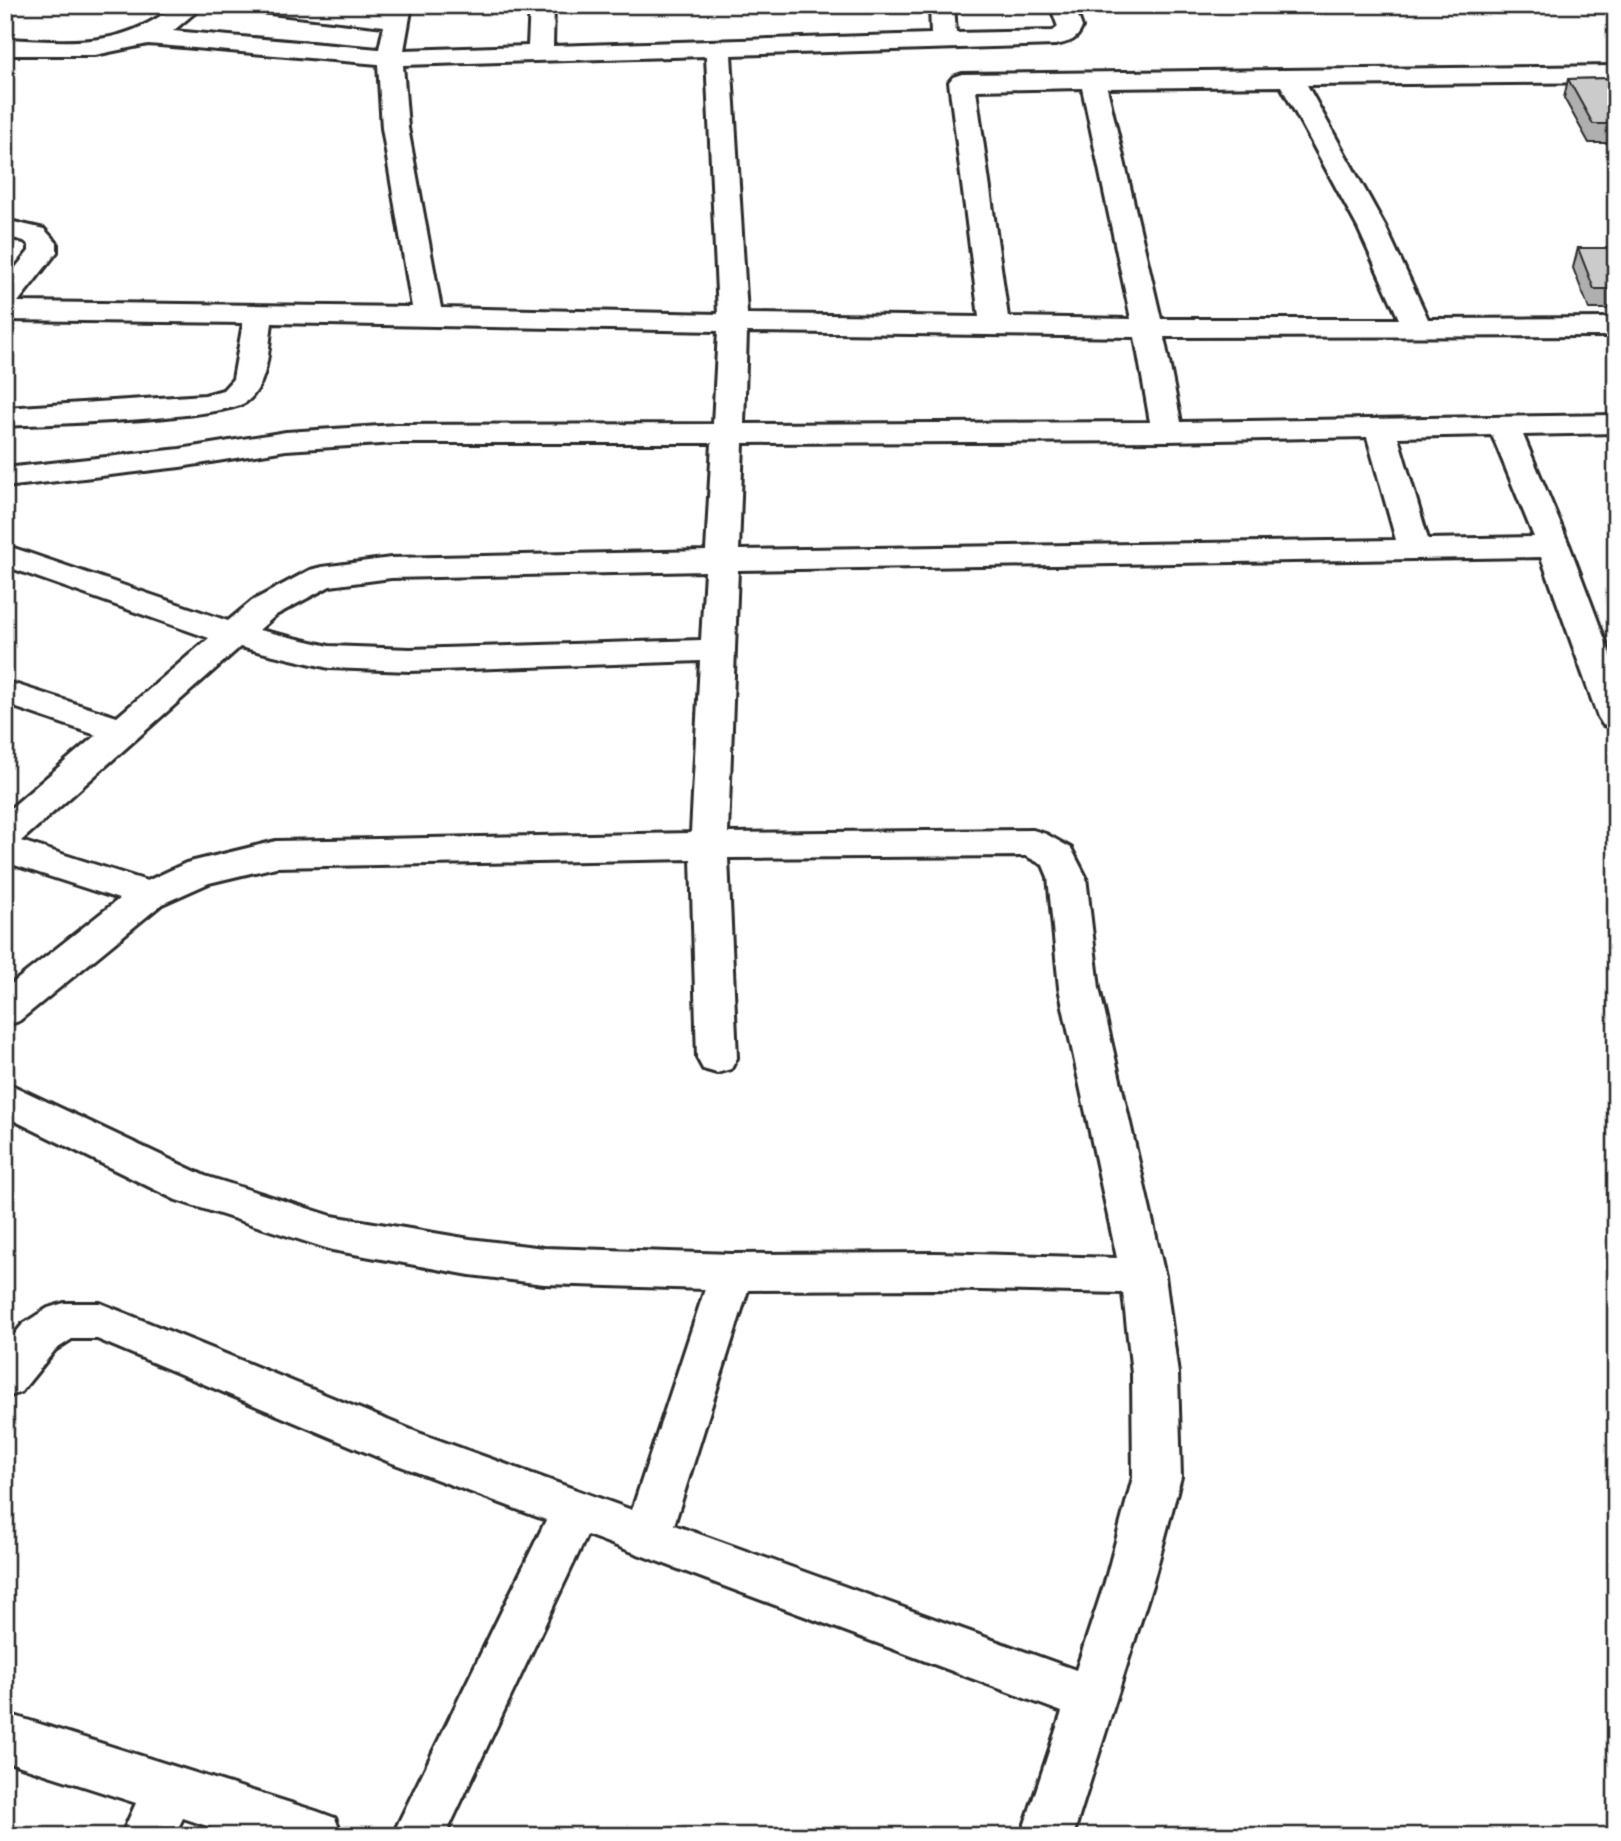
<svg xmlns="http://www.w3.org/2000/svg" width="1621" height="1841" font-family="Pangolin,sans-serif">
  <rect width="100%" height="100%" fill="#fff"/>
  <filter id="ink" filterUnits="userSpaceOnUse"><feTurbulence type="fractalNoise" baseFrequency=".0143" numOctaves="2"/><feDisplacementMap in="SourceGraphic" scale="14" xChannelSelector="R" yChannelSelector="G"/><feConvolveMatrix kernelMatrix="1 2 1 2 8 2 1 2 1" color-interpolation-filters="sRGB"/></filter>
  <g filter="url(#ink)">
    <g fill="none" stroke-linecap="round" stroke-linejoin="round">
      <defs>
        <g id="minor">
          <path d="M176 5H204L173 31 379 49 384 26 261 12 252 10 249 5H331L387 11 388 5H412L404 50 528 46 530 5H554L553 46 931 34 930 5H954L956 33 1053 31 1058 27 1050 5H1074L1082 27C1077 41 1069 42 1055 45L731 55 747 314 979 317 949 82 953 77 962 74 1616 66V82L1307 85 1386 228 1428 319 1616 318V336L1164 337 1181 422 1616 415V433L1523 435 1570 547 1616 669V728L1603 725 1598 717 1541 557 738 570 728 833 1033 830 1046 834 1071 848 1086 877 1099 988 1165 1276 1178 1374 1181 1477 1153 1582 1073 1836H1021L1062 1712 587 1535 445 1836H392L546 1520 387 1461 97 1339H72L55 1350 21 1392 5 1398V1346L23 1324 48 1308 64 1303H100L419 1433 632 1510 705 1289 544 1284 470 1275 332 1250 176 1200 5 1116V1082L205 1176 332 1216 470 1239 544 1248 732 1254 936 1253 1117 1258 1059 988 1048 877 1043 865 1026 856 728 858 737 1058 731 1069 717 1073 703 1069 697 1058 691 859 276 867 209 883 162 904 19 1021 5 1026V989L119 899 5 862V813L96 735 5 704V681L117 717 209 638 5 566V545L228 621 252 601 310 570 322 567 391 558 706 551 712 443H396L286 450 180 467 5 487V468L180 449 286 432 396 425 713 424 718 331 272 323C268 349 269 385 246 402 223 419 45 424 5 426V408L205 395 223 390 233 379 243 323 5 320V281L29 251V245L24 241 5 236V220L44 229 57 243V252L18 302 412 307 382 128 378 64 148 44 95 55H5V39C73 42 120 49 176 5ZM706 56 718 314 441 308 408 128 403 65ZM1281 86 1358 228 1399 319H1161L1107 88ZM1082 88 1131 319 1008 317 976 90ZM747 332 1135 337 1150 422 744 424ZM1492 435 1534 537 1428 539 1398 437ZM1367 437 1396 540 739 550 743 443 1167 441ZM705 571 701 640 410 649 329 646 259 630 276 615 330 586 391 578ZM240 647 329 668 410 671 700 661 691 833 276 841 186 863 147 881 21 841ZM936 1289 1123 1293 1132 1374 1133 1477 1105 1582 1076 1670 674 1525 748 1290Z"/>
          <path d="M5 1713 316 1811 335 1818 342 1836H237L183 1818 174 1836H121L136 1803 5 1761Z"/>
        </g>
      </defs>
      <!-- minor casing -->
      <use href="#minor" stroke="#2b2b2b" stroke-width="6"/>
      <!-- minor -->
      <use href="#minor" fill="#fff" fill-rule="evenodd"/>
    </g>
    <!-- wall -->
    <g fill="#afafaf" stroke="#2b2b2b" stroke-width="2">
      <path d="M1616 78V143H1589L1564 98 1568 79Z"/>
      <path d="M1578 248H1616V309H1589L1573 268Z"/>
    </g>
    <!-- building -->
    <g fill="#cbcbcb" stroke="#2b2b2b" stroke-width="2">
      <path d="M1616 78V124H1593L1568 79Z"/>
      <path d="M1578 248H1616V289H1594Z"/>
    </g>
  </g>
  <!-- margin -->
  <rect width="1621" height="1841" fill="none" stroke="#fff" stroke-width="28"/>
  <rect x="14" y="14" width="1593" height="1813" fill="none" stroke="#2b2b2b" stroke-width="2.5" filter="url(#ink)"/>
</svg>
